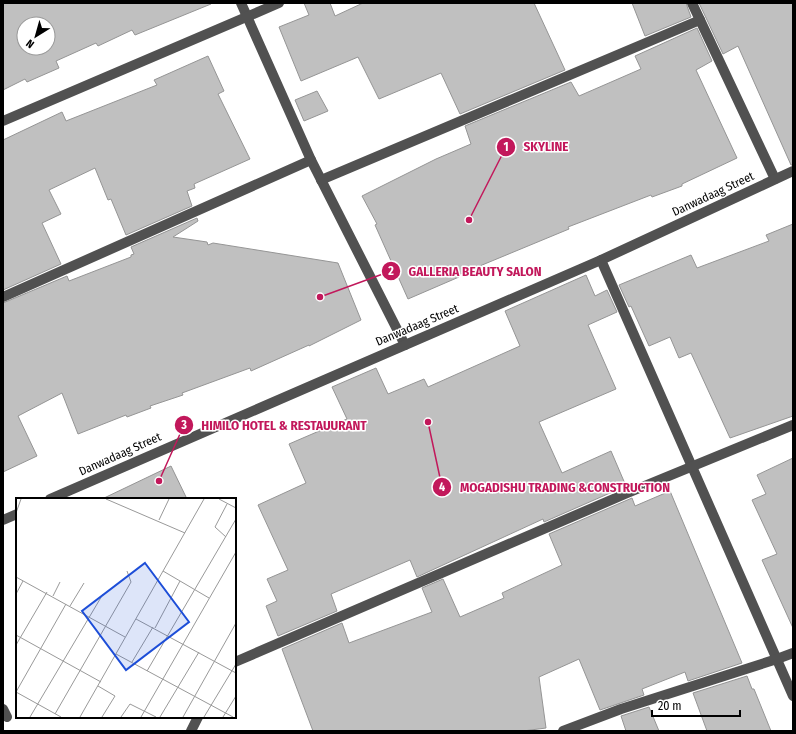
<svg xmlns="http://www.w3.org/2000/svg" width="796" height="734" font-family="'Fira Sans Condensed',sans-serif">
  <rect width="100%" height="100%" fill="#fff"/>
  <!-- building -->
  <g fill="#c0c0c0" stroke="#959595" fill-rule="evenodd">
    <path d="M3 3H211V4L135 35 132 30 98 46 96 43 56 61 59 68 27 82 25 79 3 90ZM24 24H48V48H24Z"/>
    <path d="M304 3H330L335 16 363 3H534L565 70 460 114 441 73 379 99 358 57 301 81 279 27 309 15Z"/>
    <path d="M632 3H686L691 17 645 36Z"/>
    <path d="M699 3H793V165H791L738 46 723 54Z"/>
    <path d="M697 28 712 61 696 70 737 158 682 184V186L652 197 651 195 568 227 569 229 458 275 459 277 408 299 375 225 377 224 362 196 436 159 471 144 465 126 571 82 579 96 641 69 635 56Z"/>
    <path d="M208 56 224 91 218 94 250 159 194 184 195 188 187 191 192 206 126 235 111 199 108 200 95 168 49 190 61 214 42 223 61 264 3 290V140L62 112 66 121 157 85 154 80Z"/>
    <path d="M317 91 328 111 304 121 295 100Z"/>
    <path d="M197 218 198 221 173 237 207 242 208 245 213 243 338 263 361 320 309 346V345L251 371 250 368 182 393 183 395 150 406 151 408 127 417 126 415 78 434 62 393 18 416 37 456 3 472V303L67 276 69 281 131 257V255L134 254 131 247Z"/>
    <path d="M793 224V416L730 438 691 353 679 358 670 337 649 346 631 306 629 307 619 285 691 255 697 268 769 241 766 235Z"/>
    <path d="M586 275 595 296 607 290 617 312 588 325 616 389 539 422 562 473 611 451 626 486 544 522 543 519 417 577 410 560 331 594 337 611 278 636 266 606 277 601 267 579 288 570 258 505 306 483 289 444 347 419 332 387 376 368 388 394 424 379 428 387 520 346 505 311Z"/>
    <path d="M793 458V628L762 560 777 554 752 500 766 494 757 475Z"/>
    <path d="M171 466 187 499H102Z"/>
    <path d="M670 491 742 663 688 681 685 672 642 689 644 695 600 710 579 659 539 677 546 728 523 731H313L282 649 342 623 349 643 432 612 422 588 443 579 460 617 504 598 502 593 562 565 549 534 632 498 635 506Z"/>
    <path d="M747 676 752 689H754L771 731H707L693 693Z"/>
    <path d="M649 707 659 731H626L621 716Z"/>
  </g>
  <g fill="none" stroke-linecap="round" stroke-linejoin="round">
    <!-- minor -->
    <g stroke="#515151" stroke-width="10">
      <path d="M241 3 311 160 405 345"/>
      <path d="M692 3 775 179"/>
      <path d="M3 121 279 3"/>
      <path d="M321 180 700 20"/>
      <path d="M601 260 793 696"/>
      <path d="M3 297 311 160"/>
      <path d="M50 499 601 260 793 171"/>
      <path d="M3 520 17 514"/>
      <path d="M235 662 625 494 793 425"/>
      <path d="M3 709 7 717"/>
      <path d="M191 731 198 717"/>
      <path d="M563 731 621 709 777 659 793 653"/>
    </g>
  </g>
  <g text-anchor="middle" stroke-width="3" stroke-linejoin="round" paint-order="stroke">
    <!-- street labels -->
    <g font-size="12" fill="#000" stroke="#fff">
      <text transform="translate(713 194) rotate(-25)" y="4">Danwadaag Street</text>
      <text transform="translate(417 325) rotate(-23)" y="4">Danwadaag Street</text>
      <text transform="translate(120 454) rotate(-24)" y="4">Danwadaag Street</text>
    </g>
  </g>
  <!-- overview -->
  <g transform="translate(16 498)">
    <rect width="220" height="220" fill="#fff"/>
    <path fill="none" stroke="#999" stroke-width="1" d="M90 1 169 35M203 1 220 10M0 15 5 1M143 22 153 1M210 39 199 29 211 6M147 73 193 100M0 79 109 139M0 96 7 83M37 98 44 84M54 108 68 85M120 121 220 175M139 130 164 83M0 137 85 184M0 147 31 94M100 156 217 219M116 164 137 129M131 173 220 21M82 188 99 198 86 219M0 194 50 106M0 194 45 219M39 216 115 84 111 73M14 219 87 96M64 219 188 1M105 219 114 206 140 219M125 219 220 54M144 219 183 154M167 219 220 125M188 219 220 166M207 219 220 198"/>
    <path fill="#1d4ed8" fill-opacity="0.15" stroke="#1d4ed8" stroke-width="2" d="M129 65 173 124 110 172 66 113Z"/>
    <rect width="220" height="220" fill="none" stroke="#000" stroke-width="2"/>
  </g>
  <!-- callouts -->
  <path fill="none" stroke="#c2185b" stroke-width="1.5" d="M469 220L506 147M320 297L391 271M159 481L184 425M428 422L442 487"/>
  <g fill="#c2185b" stroke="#fff" stroke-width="1.5">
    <circle cx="469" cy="220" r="4"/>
    <circle cx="320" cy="297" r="4"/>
    <circle cx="159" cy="481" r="4"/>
    <circle cx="428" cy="422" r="4"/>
    <circle cx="506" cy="147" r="10"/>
    <circle cx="391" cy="271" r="10"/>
    <circle cx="184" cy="425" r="10"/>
    <circle cx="442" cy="487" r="10"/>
  </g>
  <g font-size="12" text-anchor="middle" font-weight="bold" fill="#fff">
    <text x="506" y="151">1</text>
    <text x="391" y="275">2</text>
    <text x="184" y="429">3</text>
    <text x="442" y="491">4</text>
  </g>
  <g font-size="13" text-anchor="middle" font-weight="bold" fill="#c2185b" stroke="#fff" stroke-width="3" stroke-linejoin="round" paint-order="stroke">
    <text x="546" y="151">SKYLINE</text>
    <text x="475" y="276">GALLERIA BEAUTY SALON</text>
    <text x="284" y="430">HIMILO HOTEL &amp; RESTAUURANT</text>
    <text x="565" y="492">MOGADISHU TRADING &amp;CONSTRUCTION</text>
  </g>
  <!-- border -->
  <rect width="796" height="734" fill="none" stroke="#000000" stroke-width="8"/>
  <!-- north arrow -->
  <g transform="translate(36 36) rotate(217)"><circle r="19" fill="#ffffff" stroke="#999999"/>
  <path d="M0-3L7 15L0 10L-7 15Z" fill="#000000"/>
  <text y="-6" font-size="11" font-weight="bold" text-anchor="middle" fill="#000000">N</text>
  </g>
  <!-- scale -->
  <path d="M652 710v6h88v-6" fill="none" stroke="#000000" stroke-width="2"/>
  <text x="658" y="710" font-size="12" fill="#000000" stroke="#ffffff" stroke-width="3" paint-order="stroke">20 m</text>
</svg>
